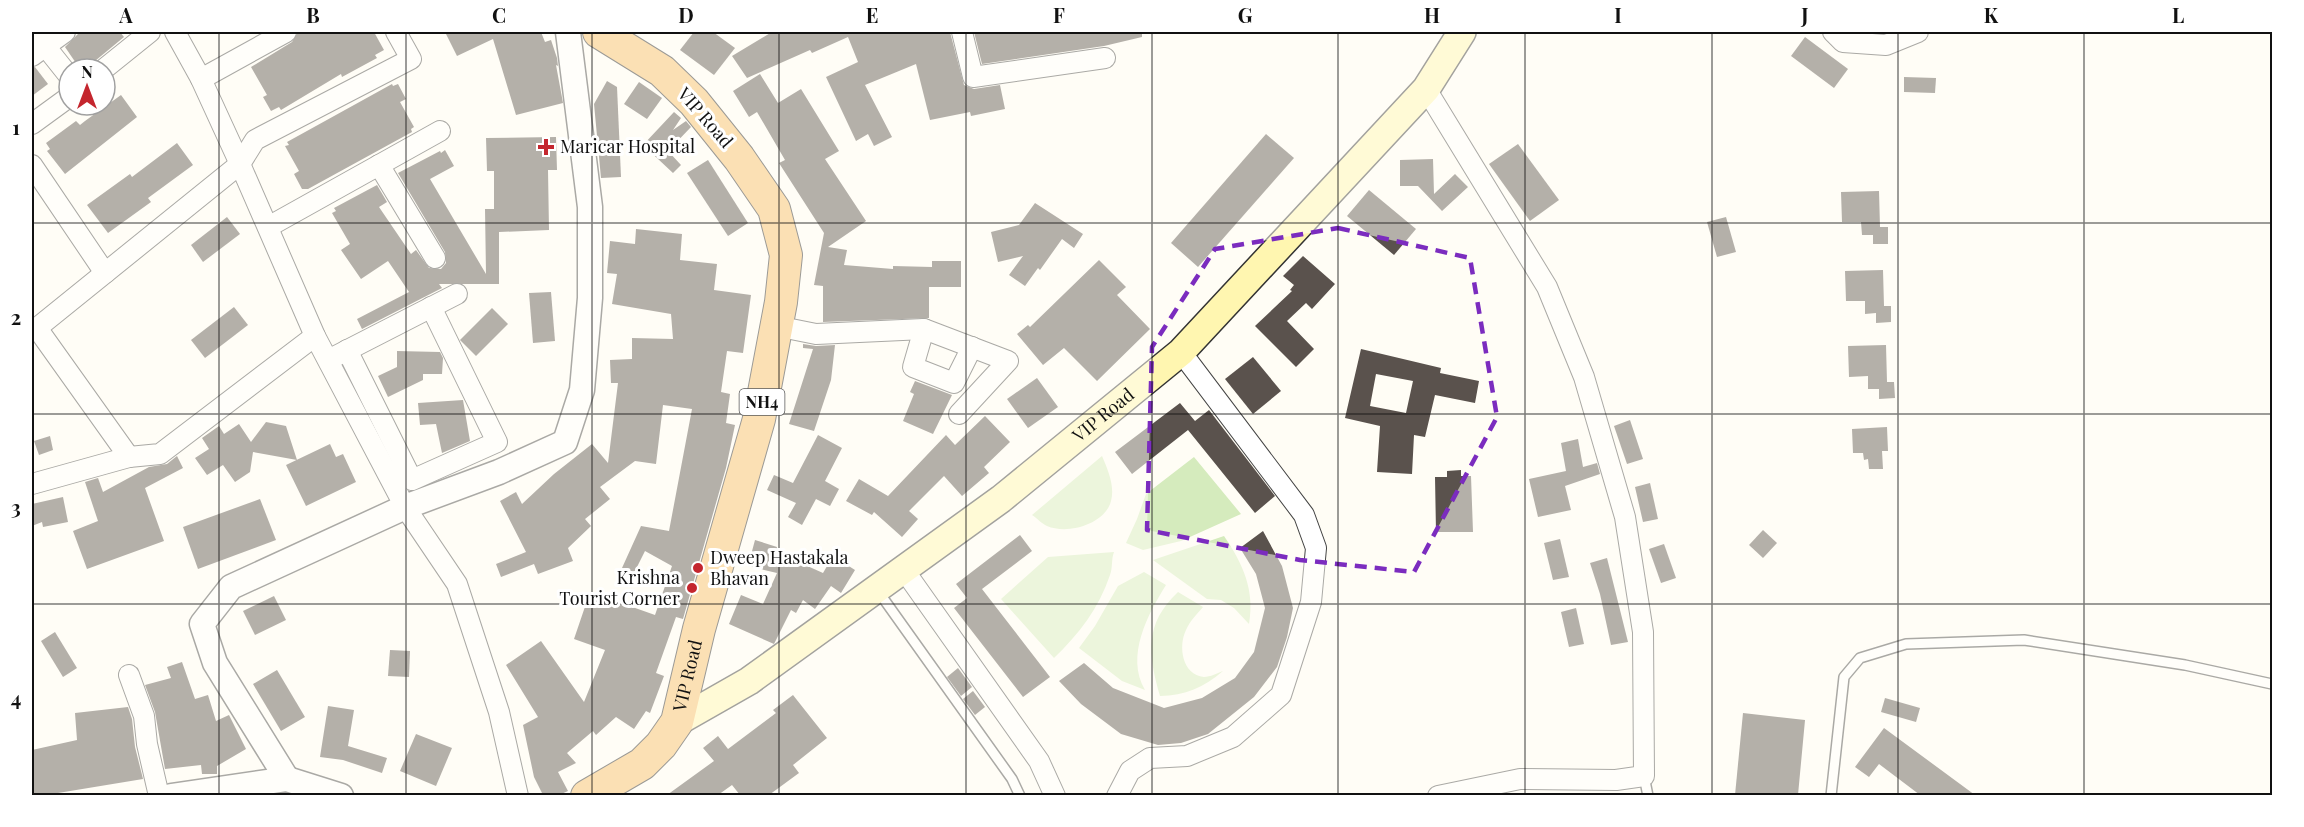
<svg xmlns="http://www.w3.org/2000/svg" width="2304" height="827" font-family="'Playfair Display',serif">
  <rect width="100%" height="100%" fill="#fffdf5"/>
  <!-- green -->
  <g fill="#d5ebbd">
    <path d="M1102 456C1108 470 1115 486 1111 501 1105 524 1068 535 1047 526 1042 524 1037 518 1032 515Z"/>
    <path d="M1194 457 1241 514 1181 541 1143 550 1126 543 1137 519 1146 494Z"/>
    <path d="M1224 536C1243 564 1255 590 1249 624L1234 608 1221 600 1207 599 1153 560Z"/>
    <path d="M1114 552C1111 560 1113 567 1110 575 1099 608 1079 634 1054 658L1001 599 1048 557Z"/>
    <path d="M1144 572 1166 585C1148 614 1125 656 1145 690L1122 681 1079 648 1095 626 1118 586Z"/>
    <path d="M1178 592 1203 607C1197 614 1190 621 1186 630 1178 646 1182 675 1204 677 1210 677 1218 673 1223 671 1204 687 1185 696 1160 696 1148 654 1144 624 1178 592Z"/>
  </g>
  <!-- building -->
  <g fill="#5a524d" fill-rule="evenodd">
    <path d="M80 32H120L124 37 95 61 84 69H80L65 47Z"/>
    <path d="M298 32H374L384 50 375 55 377 58 342 77 341 74 281 110 279 107 271 111 263 97 267 95 251 67 292 42Z"/>
    <path d="M445 32H541L545 42 551 40 557 58 558 66 556 65 563 103 516 115 493 39 457 56Z"/>
    <path d="M694 32H713L735 48 714 75 680 50Z"/>
    <path d="M772 32H950L964 85 974 89 1000 85 1005 109 971 116 970 112 930 120 916 64 865 85 892 137 874 146 868 134 856 141 826 77 858 62 848 37 812 53 810 50 747 78 732 56Z"/>
    <path d="M974 32H1142V37L1104 46 982 64Z"/>
    <path d="M1805 37 1848 69 1834 88 1791 56Z"/>
    <path d="M35 67 48 84 32 96V68Z"/>
    <path d="M760 74 778 103 801 89 839 151 825 159 866 221 828 247 847 250 844 265 893 269V266L932 267V261H961V287H929V318L823 322V286L814 285 824 233 779 163 785 160 757 112 749 117 733 91Z"/>
    <path d="M1904 77 1936 78 1935 93 1904 92Z"/>
    <path d="M607 81 617 87 621 177 601 178 594 104Z"/>
    <path d="M639 82 662 98 647 119 624 104Z"/>
    <path d="M392 84 393 86 398 84 406 99 400 102 414 127 411 129 412 132 308 189H302L294 174 299 171 285 146 289 145 287 142Z"/>
    <path d="M121 95 137 117 65 174 47 151 50 149 46 143 76 121 80 125 85 121Z"/>
    <path d="M674 112 681 118 673 130 686 121 691 127 668 151 681 165 673 173 643 145Z"/>
    <path d="M1266 134 1294 158 1198 267 1171 243Z"/>
    <path d="M556 137 557 170H548L549 230 499 232V284H439L442 288 362 329 357 319 409 292 388 261 361 279 341 250 350 244 332 213 336 211 334 208 377 185 387 202 379 207 411 254 416 250 429 268 441 269 446 263 445 252 398 173 440 151 441 153 445 150 454 166 430 179 486 274 485 209H494V171H487L486 138Z"/>
    <path d="M177 143 193 165 148 198 151 202 108 233 87 205 130 174 132 177Z"/>
    <path d="M1518 144 1559 200 1530 221 1489 164Z"/>
    <path d="M1433 159 1434 194 1455 174 1468 187 1442 211 1418 186H1400V160Z"/>
    <path d="M708 160 748 223 728 236 687 173Z"/>
    <path d="M1369 190 1416 229 1394 255 1347 216Z"/>
    <path d="M1879 191 1880 227H1888V244H1873V235H1862L1861 222H1842L1841 192Z"/>
    <path d="M1035 203 1083 234 1074 248 1062 239 1040 270 1038 268 1025 286 1009 275 1023 256 998 262 991 232 1019 225Z"/>
    <path d="M227 217 240 234 203 262 191 245Z"/>
    <path d="M1726 217 1736 252 1717 257 1707 222Z"/>
    <path d="M636 229 682 234 680 260 717 264 714 290 751 295 743 353 727 351 721 392 730 394 726 423 735 425 726 468 683 619 676 617 656 673 664 676 650 713 646 711 634 729 616 717 596 735 593 731 567 753 576 763 558 772 568 791 559 795H543L534 777 523 725 538 717 506 665 541 641 584 702 605 650 574 639 590 592 655 615 672 566 645 551 634 573 622 568 641 526 669 531 692 409 663 405 656 464 635 461 600 487 610 499 585 519 591 526 568 548 573 561 538 574 534 564 501 577 496 564 526 552 500 501 516 492 522 504 554 474 592 444 608 463 618 383H611L610 360 632 359V338L673 339 671 314 612 304 617 274 607 273 610 241 635 244Z"/>
    <path d="M1303 256 1335 284 1312 309 1306 303 1287 321 1314 349 1296 367 1255 326 1292 291 1290 290 1294 285 1283 276Z"/>
    <path d="M1099 260 1126 287 1117 295 1150 329 1097 381 1064 348 1043 365 1017 334 1028 325 1030 327Z"/>
    <path d="M1883 270 1884 306H1891V322L1876 323V313L1865 314V301H1846L1845 271Z"/>
    <path d="M551 292 555 341 533 343 529 293Z"/>
    <path d="M234 307 248 325 205 358 191 340Z"/>
    <path d="M492 308 508 324 476 356 460 340Z"/>
    <path d="M803 344 816 346 835 345 831 380 814 431 789 424 813 349 803 348Z"/>
    <path d="M1886 345 1887 382H1894L1895 398 1879 399V389H1868V376L1849 377 1848 346Z"/>
    <path d="M1361 349 1441 368 1440 373 1479 381 1475 403 1435 395 1425 437 1414 435 1412 474 1377 472 1380 426 1345 418ZM1376 374 1413 381 1406 413 1370 406Z"/>
    <path d="M397 351 440 352 443 358 442 374H423V380L388 397 378 376 397 367Z"/>
    <path d="M1253 357 1281 391 1253 414 1225 379Z"/>
    <path d="M1037 378 1058 407 1028 428 1007 399Z"/>
    <path d="M915 381 952 395 933 434 903 421 914 394 910 392Z"/>
    <path d="M463 400 470 441 442 453 436 424 420 425 418 403Z"/>
    <path d="M1180 403 1195 421 1209 410 1275 496 1255 513 1188 430 1132 474 1115 452Z"/>
    <path d="M985 416 1010 442 984 467 989 473 962 496 944 476 909 511 918 519 902 537 874 512 872 515 846 501 859 479 888 496 946 435 955 445Z"/>
    <path d="M1630 420 1643 459 1627 464 1614 426Z"/>
    <path d="M266 422 286 426 297 460 253 452 250 472 235 482 223 465 207 475 195 458 209 449 202 438 219 426 224 434 239 424 251 442Z"/>
    <path d="M1887 427 1888 451H1882L1883 469H1869L1868 459 1864 460 1863 453H1853L1852 429Z"/>
    <path d="M818 435 842 448 825 481 839 489 830 506 816 499 802 525 788 517 796 503 767 490 774 475 793 483Z"/>
    <path d="M50 436 53 450 39 455 34 441Z"/>
    <path d="M1578 439 1583 467 1597 463 1600 474 1565 486 1571 510 1538 517 1529 479 1566 471 1561 443Z"/>
    <path d="M330 444 336 457 343 454 356 482 306 506 286 465Z"/>
    <path d="M177 456 183 468 145 488 164 541 87 569 73 531 98 521 85 482 98 478 103 492 149 467 167 464Z"/>
    <path d="M1461 470V476H1471L1473 532H1436L1435 477H1447V471Z"/>
    <path d="M1650 483 1658 519 1643 522 1635 487Z"/>
    <path d="M63 497 68 522 43 527 42 522 32 526V504Z"/>
    <path d="M260 499 276 540 198 569 183 527Z"/>
    <path d="M1763 530 1777 543 1763 558 1749 545Z"/>
    <path d="M1263 531 1282 566 1293 608 1287 637 1277 667 1254 697 1208 734 1181 743 1158 745 1121 734 1081 704 1059 681 1084 663 1113 688 1164 708 1202 698 1235 678 1254 652 1265 608 1256 574 1240 548Z"/>
    <path d="M1020 535 1032 551 982 589 1050 677 1023 697 954 608 967 598 956 584Z"/>
    <path d="M1560 539 1569 577 1553 580 1544 543Z"/>
    <path d="M755 540 777 547 776 552 823 573 833 556 855 570 841 593 831 586 815 609 803 600 796 613 791 610 774 644 729 624 741 595 763 604 777 573 748 566Z"/>
    <path d="M1664 544 1676 578 1661 583 1649 549Z"/>
    <path d="M1607 558 1628 642 1611 645 1600 594 1590 563Z"/>
    <path d="M274 596 286 620 255 635 243 611Z"/>
    <path d="M1576 608 1584 644 1569 647 1561 612Z"/>
    <path d="M55 632 77 668 63 677 41 641Z"/>
    <path d="M390 650 410 651 409 677 388 676Z"/>
    <path d="M182 662 195 699 208 695 216 721 229 715 246 749 217 766V774H202L201 765 165 769 155 712 145 685 171 678 167 667Z"/>
    <path d="M958 668 972 687 961 696 947 677Z"/>
    <path d="M277 670 305 717 281 731 253 684Z"/>
    <path d="M973 691 985 707 975 715 963 699Z"/>
    <path d="M793 695 827 738 793 765 799 773 769 795H740L732 785 718 795H667L714 761 703 748 718 736 728 749 776 713 773 710Z"/>
    <path d="M1885 698 1920 708 1916 722 1881 712Z"/>
    <path d="M328 706 354 710 348 746 387 758 382 773 343 760 320 757Z"/>
    <path d="M128 707 132 719 135 747 143 779 58 793 59 795H32V750L77 740 75 713Z"/>
    <path d="M1743 713 1805 720 1798 795H1735Z"/>
    <path d="M1884 728 1975 795H1920L1879 764 1869 777 1855 767Z"/>
    <path d="M416 734 452 748 436 786 400 771Z"/>
  </g>
  <g fill="none" stroke-linecap="round" stroke-linejoin="round">
    <defs>
      <g id="service">
        <path d="M878 591 1012 779 1020 796"/>
        <path d="M1644 776 1648 796"/>
        <path d="M1831 796 1844 677 1860 658 1906 644 2024 640 2185 665 2272 684"/>
      </g>
      <g id="minor">
        <path d="M34 32 69 76"/>
        <path d="M175 32 201 79 240 164 315 336 405 507 457 584 499 712 518 796"/>
        <path d="M962 32 973 77 1105 58"/>
        <path d="M1833 32 1843 42 1886 45 1918 32"/>
        <path d="M32 56 65 32"/>
        <path d="M104 69 150 32"/>
        <path d="M201 79 286 32"/>
        <path d="M1426 89 1547 287 1584 377 1625 517 1643 632 1644 776 1616 780 1520 779 1438 796"/>
        <path d="M32 124 69 97"/>
        <path d="M32 165 105 273"/>
        <path d="M379 165 435 258"/>
        <path d="M268 227 440 131"/>
        <path d="M776 326 816 334 924 329 1008 361 959 414"/>
        <path d="M37 328 129 457"/>
        <path d="M32 329 37 328 240 164 255 140 411 59 396 32"/>
        <path d="M924 329 913 367 954 383 972 347"/>
        <path d="M347 350 412 480 497 442 431 307"/>
        <path d="M336 356 457 294"/>
        <path d="M32 484 129 457 160 454 315 336"/>
        <path d="M904 570 1039 761 1055 796"/>
        <path d="M129 675 144 716 147 744 159 796"/>
        <path d="M1117 796 1130 771 1150 758 1187 756 1233 737 1281 695 1311 602 1316 548 1304 515 1181 352"/>
      </g>
      <g id="tertiary">
        <path d="M287 779 215 663 202 624 231 587 405 507 499 472 565 442 582 390 590 298V207L568 32"/>
        <path d="M171 796 287 779 341 796"/>
      </g>
      <g id="secondary">
        <path id="s1" d="M677 722 749 681 1001 499 1181 352 1426 89 1462 32"/>
      </g>
      <g id="trunk">
        <path id="s2" d="M587 796 642 764 661 745 677 722 699 629 759 419 781 302 786 255 774 209 739 158 694 102 662 71 599 32"/>
      </g>
    </defs>
    <!-- service casing -->
    <use href="#service" stroke="#444" stroke-width="12"/>
    <!-- minor casing -->
    <use href="#minor" stroke="#444" stroke-width="22"/>
    <!-- tertiary casing -->
    <use href="#tertiary" stroke="#444" stroke-width="27"/>
    <!-- secondary casing -->
    <use href="#secondary" stroke="#333" stroke-width="30"/>
    <!-- trunk casing -->
    <use href="#trunk" stroke="#222" stroke-width="34"/>
    <!-- service -->
    <use href="#service" stroke="#fff" stroke-width="9"/>
    <!-- minor -->
    <use href="#minor" stroke="#fff" stroke-width="20"/>
    <!-- tertiary -->
    <use href="#tertiary" stroke="#fff" stroke-width="24"/>
    <!-- secondary -->
    <use href="#secondary" stroke="#fff6b0" stroke-width="27"/>
    <!-- trunk -->
    <use href="#trunk" stroke="#f7bc64" stroke-width="32"/>
  </g>
  <!-- marked area -->
  <path d="M0 0H2304V827H0ZM1338 228 1470 258 1497 417 1414 572 1300 560 1147 530 1152 347 1215 249Z" fill="#fffdf5" fill-opacity=".55" fill-rule="evenodd"/>
  <path fill="none" stroke="#7b2cbf" stroke-width="4.5" stroke-dasharray="12 8" stroke-linejoin="round" d="M1338 228 1470 258 1497 417 1414 572 1300 560 1147 530 1152 347 1215 249Z"/>
  <!-- grid -->
  <path fill="none" stroke="#111" stroke-width="1.5" stroke-opacity="0.55" d="M219 32V796M406 32V796M592 32V796M779 32V796M966 32V796M1152 32V796M1338 32V796M1525 32V796M1712 32V796M1898 32V796M2084 32V796M32 223H2272M32 414H2272M32 604H2272"/>
  <!-- markers -->
  <g fill="#c4262e" stroke="#fff" stroke-width="2">
    <path d="M543 138h6v6h6v6h-6v6h-6v-6h-6v-6h6z"/>
    <circle cx="698" cy="568" r="6"/>
    <circle cx="692" cy="588" r="6"/>
  </g>
  <g text-anchor="middle" stroke-width="6" stroke-linejoin="round" paint-order="stroke">
    <!-- shield labels -->
    <rect fill="#fff" stroke="#585858" stroke-width="1.5" x="739.5" y="389" width="45" height="26" rx="4.5"/>
    <g font-size="16" font-weight="bold" fill="#111">
      <text x="762" y="408">NH4</text>
    </g>
    <!-- street labels -->
    <g font-size="18" fill="#111" stroke="#fff">
      <text transform="translate(705 118) rotate(49)" y="6">VIP Road</text>
      <text dy="6" stroke="none"><textPath href="#s1" startOffset="526">VIP Road</textPath></text>
      <text dy="6" stroke="none"><textPath href="#s2" startOffset="166">VIP Road</textPath></text>
    </g>
    <!-- poi labels -->
    <g font-size="18" fill="#111" stroke="#fff" text-anchor="start">
      <text x="560" y="153">Maricar Hospital</text>
      <text x="710" y="564">Dweep Hastakala<tspan x="710" dy="21">Bhavan</tspan></text>
      <text x="680" y="584" text-anchor="end">Krishna<tspan x="680" dy="21">Tourist Corner</tspan></text>
    </g>
  </g>
  <!-- border -->
  <rect width="2304" height="827" fill="none" stroke="#ffffff" stroke-width="66"/>
  <!-- north arrow -->
  <g transform="translate(87 87)"><circle r="28" fill="#ffffff" stroke="#a0a0a0" stroke-width="1.5"/>
  <path d="M0-4.5L10 22L0 15L-10 22Z" fill="#c4262e"/>
  <text y="-9" font-size="16" font-weight="bold" text-anchor="middle" fill="#111111">N</text>
  </g>
  <rect x="33" y="33" width="2238" height="761" fill="none" stroke="#111" stroke-width="2"/>
  <g font-size="20" text-anchor="middle" font-weight="bold" fill="#111">
    <text x="126" y="23">A</text>
    <text x="313" y="23">B</text>
    <text x="499" y="23">C</text>
    <text x="686" y="23">D</text>
    <text x="872" y="23">E</text>
    <text x="1059" y="23">F</text>
    <text x="1245" y="23">G</text>
    <text x="1432" y="23">H</text>
    <text x="1618" y="23">I</text>
    <text x="1805" y="23">J</text>
    <text x="1991" y="23">K</text>
    <text x="2178" y="23">L</text>
    <text x="16" y="135">1</text>
    <text x="16" y="325">2</text>
    <text x="16" y="515">3</text>
    <text x="16" y="706">4</text>
  </g>
</svg>
